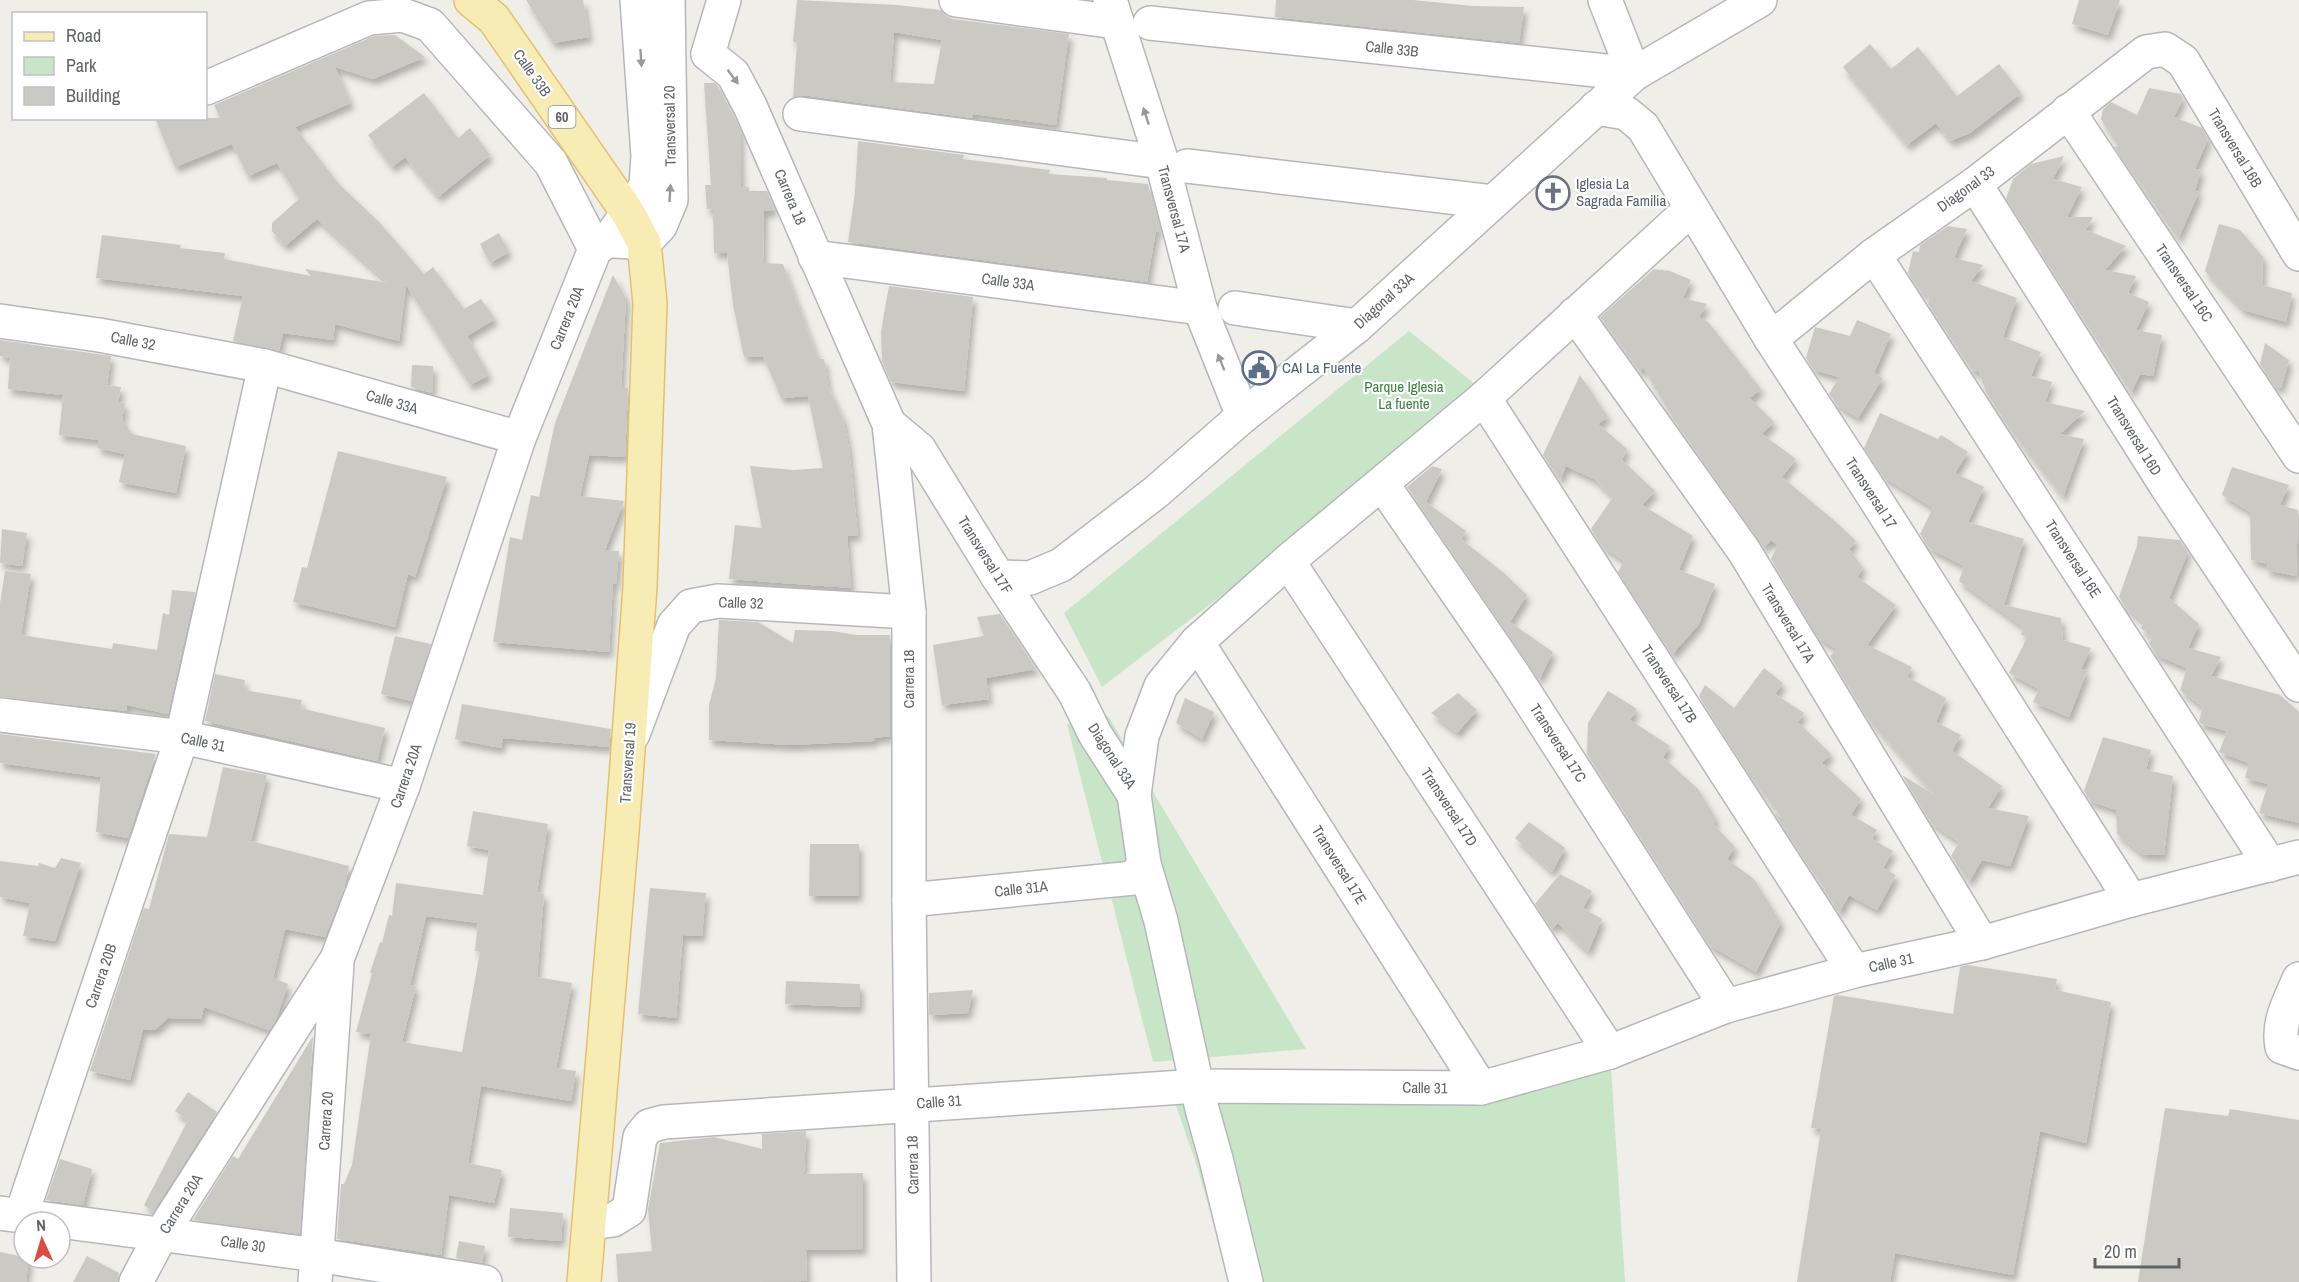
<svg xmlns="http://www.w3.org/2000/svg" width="2299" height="1282" font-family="'Archivo Narrow',sans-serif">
  <defs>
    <filter id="shadow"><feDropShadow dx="3.5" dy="6" stdDeviation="3" flood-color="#0004"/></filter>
  </defs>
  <rect width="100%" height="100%" fill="#f0eee8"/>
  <!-- green -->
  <g fill="#c8e5c7">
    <path d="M1409 331 1486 393 1102 687 1064 613Z"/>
    <path d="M1108 716 1306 1049 1153 1062 1067 724Z"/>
    <path d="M1611 1067 1625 1282H1230L1197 1166 1171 1091Z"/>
  </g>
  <!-- building -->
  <g fill="#cbc9c4" fill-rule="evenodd" filter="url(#shadow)">
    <path d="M526 0H583L589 37 553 43Z"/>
    <path d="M797 0 897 5 941 10 945 15 953 19 1069 34 1056 125 973 114 972 118 802 95 793 97 797 43 793 42ZM894 32 942 40 934 84 890 82Z"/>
    <path d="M1276 0H1413L1473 6 1524 7 1519 43 1275 17Z"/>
    <path d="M2079 0H2120L2108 35 2072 24Z"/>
    <path d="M395 35 425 57 373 79 335 67 351 103 295 127 338 183 380 223 424 274 433 267 464 309 481 299 495 319 467 336 489 375 470 385 406 285 399 341 335 324 333 340 283 333 279 351 233 341 243 296 96 278 102 235 181 245 180 248 225 253 224 259 311 276 305 269 388 283 317 219 285 246 272 231V223L299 199 277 163 248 176 232 144 175 167 155 118H220L214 105 374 36Z"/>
    <path d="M1870 44 1891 69 1918 47 1957 96 1999 64 2021 93 1970 133 1950 141 1936 123 1907 145 1843 67Z"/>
    <path d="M704 83H715L718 86 740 129 741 187H749V191H767L775 211H764L763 263 783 264 818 359H824L828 386 843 418 849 449 858 536 847 535 851 588 729 579 735 525 762 528 750 466 794 470 823 468 808 396 781 398 763 356 744 357 733 305 727 253H714L713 210 707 209 705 185H711Z"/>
    <path d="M2149 88 2181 94 2183 98 2174 117 2202 128 2208 139 2195 169 2201 170 2195 191 2199 192 2178 239 2114 147 2118 146 2101 119 2103 109 2111 102 2137 115Z"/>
    <path d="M424 93 458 138 470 128 490 155 438 197 405 157 392 167 368 135Z"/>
    <path d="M858 141 964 155 963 159 1050 170 1049 174 1107 178V180L1148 184 1159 232 1156 231 1147 282 848 242 855 192Z"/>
    <path d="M2064 156 2053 179 2082 187 2067 217H2093L2086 230 2126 246 2105 270 2136 276 2128 293 2149 302 2136 330 2162 335 2153 376 2140 374 2131 393 2040 252 2042 249 2037 246 2006 199 2013 179 2031 164Z"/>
    <path d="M2219 224 2240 230 2263 257 2262 285 2292 293 2286 322 2243 310 2205 271Z"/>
    <path d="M1948 226 1967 229 1954 258 1983 265 1971 281 2017 298 2003 337 2041 352 2031 376 2052 382 2045 402 2085 411 2060 434 2084 439 2063 497 2011 431 1986 392 1978 369 1976 372H1973L1928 304 1929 296 1919 290 1908 273 1913 251 1919 252 1920 245Z"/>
    <path d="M499 233 509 252 490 263 480 244Z"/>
    <path d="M1654 269 1670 271 1691 280 1683 298 1707 304 1699 317 1709 323 1761 389 1750 398 1774 422 1762 434 1796 459 1782 477 1835 521 1856 541 1849 549 1863 568 1857 577 1896 605 1867 645 1912 667 1907 677 1946 698 1936 722 1961 735 1952 751 2002 786 1988 808 2029 816 2010 866 1982 860 1969 882 1951 856 1959 842 1931 823 1902 775 1936 796 1866 716 1830 656 1837 649 1818 638 1771 559 1778 545 1771 540 1764 548 1674 420 1643 367 1640 372 1600 317Z"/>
    <path d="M613 275 626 298 621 388H628L625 457 589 455 580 496 624 501 605 550 619 551 616 584 613 583 609 652 493 642 510 537 522 540 531 495 539 497 555 423Z"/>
    <path d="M889 286 973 297 964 391 891 382 882 361 881 331Z"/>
    <path d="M1857 320 1891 334 1874 373 1883 378 1858 418 1837 405 1829 394 1839 377 1814 370 1806 358 1815 327 1850 336Z"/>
    <path d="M0 340 111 356 107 385 121 387 118 402 125 403 122 420 132 434 186 446 176 493 119 482 125 454 97 448 99 440 59 435 63 395 8 389 10 358 0 356Z"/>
    <path d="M2265 343 2289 360 2281 388 2274 386 2260 364Z"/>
    <path d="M412 365 433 366 432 393 411 387Z"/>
    <path d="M1580 375 1608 417 1598 424 1627 449 1622 460 1655 491 1642 505 1693 536 1679 570 1715 584 1699 624 1672 655 1618 572 1624 561 1602 546 1591 529 1613 497 1594 479 1566 466 1560 480 1543 455Z"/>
    <path d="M1880 413 1938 439 1941 435 1968 452 1955 473 1984 487 1968 522 2024 539 2004 605 2061 618 2063 640 2091 648 2081 669 2087 671 2069 717 2033 702 2039 689 2009 673 2028 636 2021 635 2023 627 1959 581 1964 566 1930 549 1920 534 1933 508 1887 479 1886 481 1864 448Z"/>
    <path d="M338 451 447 477 415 577 408 574 395 627 293 602 302 567 307 568Z"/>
    <path d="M1432 466 1442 469 1426 502 1466 531 1461 539 1504 573 1527 595 1510 622 1553 652 1539 680 1407 487Z"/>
    <path d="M2232 467 2289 485 2280 505 2298 510 2296 576 2266 570 2268 564 2251 560 2250 512 2222 495Z"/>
    <path d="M2 529 27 533 22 566 0 563Z"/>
    <path d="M2138 536 2180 540 2188 552 2169 598 2199 624 2188 648 2221 657 2211 676 2280 695 2299 712V823L2259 813 2268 784 2245 778 2249 763 2219 752 2227 731 2201 724 2199 721 2203 707 2180 690 2187 668 2156 655 2149 643 2152 638 2141 628 2144 623 2125 607 2119 597 2137 546Z"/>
    <path d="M5 571 31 574 21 635 112 649 113 643 157 650 163 613 169 615 172 590 195 592 168 714 127 705 126 711 0 697V603Z"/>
    <path d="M1000 614 1036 669 986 678 989 699 942 705 933 645 984 636 977 617Z"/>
    <path d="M719 620 758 622 793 643 795 630 832 631 856 635H890V736L875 738 873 741 791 745 709 740V705L716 678Z"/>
    <path d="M395 636 431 644 412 701 381 694Z"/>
    <path d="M1764 668 1783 683 1775 694 1804 713 1798 722 1831 754 1822 763 1861 799 1851 815 1877 830 1872 839 1893 851 1883 868 1896 875 1877 910 1849 895 1839 913 1824 890 1825 888 1821 885 1774 813 1782 818 1752 779 1699 696 1705 685 1734 708Z"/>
    <path d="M215 674 245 680 244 690 302 700 300 708 385 728 377 761 205 721Z"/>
    <path d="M1608 691 1637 709 1630 720 1670 746 1663 757 1698 789 1716 819 1713 824 1735 847 1727 859 1754 879 1781 922 1756 972 1709 945 1587 754 1588 723Z"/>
    <path d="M1458 693 1477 710 1457 733 1431 713Z"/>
    <path d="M1185 698 1214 712 1202 739 1176 723Z"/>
    <path d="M462 704 611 729 609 747 503 738 501 748 455 739Z"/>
    <path d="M0 734 156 754 128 838 96 832 101 777 0 763Z"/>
    <path d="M2103 737 2151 750 2146 770 2173 776 2164 855 2142 854 2117 834 2116 810 2090 801 2084 791Z"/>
    <path d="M223 767 267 775 251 841 349 866 344 889 325 937 285 929 273 978 288 984 275 1022 269 1030 204 1007 201 1019 168 1018 155 1030 143 1029 130 1080 90 1071 144 908 149 909 169 834 207 837Z"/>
    <path d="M473 811 548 824 537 892 544 894 537 977 572 983 556 1068 576 1071 571 1101 481 1086 468 1163 502 1170 494 1203 449 1195 441 1255 337 1239 341 1184H344L352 1165 371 1034 356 1032 372 973H370L380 942 382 943 389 915 392 916 396 883 483 895 489 850 467 846ZM426 916 478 923 475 951 480 952 462 1052 402 1042 416 986 410 985Z"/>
    <path d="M1529 822 1565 848 1552 872 1515 838Z"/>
    <path d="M810 844H859V896H809Z"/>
    <path d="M61 858 81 863 55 941 23 936 30 903 0 897V861L38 866 39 863 55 868Z"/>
    <path d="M1560 874 1592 891 1583 908 1602 919 1588 952 1558 923 1552 929 1535 904Z"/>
    <path d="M650 888 706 893 702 936 683 935 676 1018 638 1014Z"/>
    <path d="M1967 965 2057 979 2055 990 2111 1002 2086 1143 2040 1131 2013 1275 1895 1253 1890 1282H1797L1821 1129 1811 1128 1834 996 1838 995 1953 1014 1960 967Z"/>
    <path d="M786 981 860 984V1007L785 1004Z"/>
    <path d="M973 990 968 1013 929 1015V993Z"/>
    <path d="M313 1036 300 1234 193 1220 233 1156 238 1159Z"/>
    <path d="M188 1092 217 1112 153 1212 144 1205 188 1120 175 1111Z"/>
    <path d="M2165 1108 2228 1116 2230 1109 2299 1120V1282H2138Z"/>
    <path d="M806 1131 804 1174 863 1173V1249L806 1250 807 1281 618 1282 616 1254 652 1251 648 1209 660 1143 714 1137 762 1149V1134Z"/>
    <path d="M60 1159 92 1169 83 1205 46 1200Z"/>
    <path d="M510 1208 563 1213 561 1241 508 1237Z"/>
    <path d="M459 1241 485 1246 482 1263 456 1258Z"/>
    <path d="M0 1252 29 1258 26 1282H0Z"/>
    <path d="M87 1256 119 1273 117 1282H73Z"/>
  </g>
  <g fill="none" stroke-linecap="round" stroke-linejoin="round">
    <defs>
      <g id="minor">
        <path d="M956 0 1116 22"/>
        <path d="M1110 0 1162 162 1200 308 1243 416"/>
        <path d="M1150 23 1634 74 1605 0"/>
        <path d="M708 54 733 74 750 106 889 424 909 612V900L914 1282"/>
        <path d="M708 54 724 0"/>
        <path d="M206 88 369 18 403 15 430 25 551 163 595 249"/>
        <path d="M1596 108 1626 113 1643 127 1771 339 1867 486 2131 900"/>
        <path d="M2068 111 2299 456"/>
        <path d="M800 114 1162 162"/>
        <path d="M1187 166 1493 202"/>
        <path d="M1975 184 2167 487 2299 685"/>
        <path d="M616 241 644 243 660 226 671 200 668 0"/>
        <path d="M1874 255 2270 865"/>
        <path d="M815 257 1200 308"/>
        <path d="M1235 308 1357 326"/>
        <path d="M1575 314 1744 551 1982 943"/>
        <path d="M0 321 99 335 265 366 519 438"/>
        <path d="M1771 339 1874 255 1975 184 2146 52 2165 49 2183 61 2299 254"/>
        <path d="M1484 398 1854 971"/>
        <path d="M889 424 919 449 998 577 1075 693 1095 734 1134 795 1142 736 1161 686 1197 642 1288 561 1484 398 1691 209"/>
        <path d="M1383 485 1513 674 1726 1006"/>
        <path d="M1288 561 1610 1052"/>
        <path d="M998 577 1030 578 1061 565 1156 492 1243 416 1357 326 1634 74 1760 0"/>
        <path d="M1197 642 1481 1088"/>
        <path d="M0 715 182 737 403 786"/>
        <path d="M633 734 674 625 691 606 718 601 909 612"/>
        <path d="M1144 864 1161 921 1202 1109 1216 1159 1246 1282"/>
        <path d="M909 900 1134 878 1144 864 1134 795"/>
        <path d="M2299 979C2290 1001 2277 1022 2282 1047L2299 1053"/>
        <path d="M0 1213 317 1255 485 1282"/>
        <path d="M21 1216 182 737 265 366"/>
        <path d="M590 1223 613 1220 629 1210 640 1137 649 1126 664 1122 1198 1086 1481 1088 1610 1052 1726 1006 1854 971 1982 943 2131 900 2299 857"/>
        <path d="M136 1282 162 1233 337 959 403 786 519 438 595 249 608 241 646 186 648 156 637 0"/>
        <path d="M315 1282 337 964"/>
      </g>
      <path id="major" d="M471 0 494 19 628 213 644 243 650 303 640 587 622 832 584 1282"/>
    </defs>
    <!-- minor casing -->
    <use href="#minor" stroke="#b5b8bb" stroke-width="36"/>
    <!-- major casing -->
    <use href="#major" stroke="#e5c06c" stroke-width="36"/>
    <!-- minor -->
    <use href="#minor" stroke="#fff" stroke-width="33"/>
    <!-- major -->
    <use href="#major" stroke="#f8ecb5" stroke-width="33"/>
  </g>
  <!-- one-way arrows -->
  <defs><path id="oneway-solid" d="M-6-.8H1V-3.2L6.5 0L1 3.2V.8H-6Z" transform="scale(1.5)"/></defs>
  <g fill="#979a9c">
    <use href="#oneway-solid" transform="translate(641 58) rotate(86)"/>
    <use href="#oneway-solid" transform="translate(733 77) rotate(53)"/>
    <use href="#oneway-solid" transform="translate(1146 116) rotate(-108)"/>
    <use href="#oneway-solid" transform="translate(670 193) rotate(-87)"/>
    <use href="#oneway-solid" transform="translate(1221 362) rotate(-112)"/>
  </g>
  <!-- icons -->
  <defs>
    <symbol id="church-ring" viewBox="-11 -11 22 22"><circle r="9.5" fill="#fff" stroke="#6b7280" stroke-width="1.5"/><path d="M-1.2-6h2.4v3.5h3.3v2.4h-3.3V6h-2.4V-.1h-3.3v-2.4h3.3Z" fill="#6b7280"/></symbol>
    <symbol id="civic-ring" viewBox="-11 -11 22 22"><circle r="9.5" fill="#fff" stroke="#5c6f8a" stroke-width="1.5"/><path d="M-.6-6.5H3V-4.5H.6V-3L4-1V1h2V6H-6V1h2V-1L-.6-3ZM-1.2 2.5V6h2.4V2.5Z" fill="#5c6f8a"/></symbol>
  </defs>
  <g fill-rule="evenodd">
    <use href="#church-ring" x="1534" y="174" width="38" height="38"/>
    <use href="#civic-ring" x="1240" y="349" width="38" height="38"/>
  </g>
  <g text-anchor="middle" stroke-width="4.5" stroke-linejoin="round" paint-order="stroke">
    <!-- shield labels -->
    <rect fill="#fff" stroke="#8f9295" stroke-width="1.5" x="548.5" y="106" width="27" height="22" rx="4.5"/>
    <g font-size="14" font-weight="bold" fill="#5f6367">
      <text x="562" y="122">60</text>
    </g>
    <!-- street labels -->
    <g font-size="15" fill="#5f6367" stroke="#fff">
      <text transform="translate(1392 49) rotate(6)" y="5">Calle 33B</text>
      <text transform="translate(532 73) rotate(55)" y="5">Calle 33B</text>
      <text transform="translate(670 126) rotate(-91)" y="5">Transversal 20</text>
      <text transform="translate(2235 148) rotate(59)" y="5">Transversal 16B</text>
      <text transform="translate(1966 189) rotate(-36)" y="5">Diagonal 33</text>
      <text transform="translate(790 197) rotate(67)" y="5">Carrera 18</text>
      <text transform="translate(1174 209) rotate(75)" y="5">Transversal 17A</text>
      <text transform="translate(1008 282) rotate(8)" y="5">Calle 33A</text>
      <text transform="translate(2184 283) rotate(56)" y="5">Transversal 16C</text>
      <text transform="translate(1384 301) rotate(-42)" y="5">Diagonal 33A</text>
      <text transform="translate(567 318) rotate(-68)" y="5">Carrera 20A</text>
      <text transform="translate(133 341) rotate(11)" y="5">Calle 32</text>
      <text transform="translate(392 402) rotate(16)" y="5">Calle 33A</text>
      <text transform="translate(2134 436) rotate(58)" y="5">Transversal 16D</text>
      <text transform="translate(1871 493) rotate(57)" y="5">Transversal 17</text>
      <text transform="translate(985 555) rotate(58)" y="5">Transversal 17F</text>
      <text transform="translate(2073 559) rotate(57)" y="5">Transversal 16E</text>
      <text transform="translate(741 603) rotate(2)" y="5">Calle 32</text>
      <text transform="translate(1788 623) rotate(59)" y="5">Transversal 17A</text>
      <text transform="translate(909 679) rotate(-90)" y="5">Carrera 18</text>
      <text transform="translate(1669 684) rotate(57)" y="5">Transversal 17B</text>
      <text transform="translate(203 742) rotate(12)" y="5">Calle 31</text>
      <text transform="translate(1558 743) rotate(57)" y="5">Transversal 17C</text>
      <text transform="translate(1112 756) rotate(57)" y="5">Diagonal 33A</text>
      <text transform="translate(628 763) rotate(-86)" y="5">Transversal 19</text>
      <text transform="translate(406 776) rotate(-71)" y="5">Carrera 20A</text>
      <text transform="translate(1449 807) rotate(57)" y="5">Transversal 17D</text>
      <text transform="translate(1339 865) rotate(58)" y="5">Transversal 17E</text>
      <text transform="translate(1021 889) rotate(-6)" y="5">Calle 31A</text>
      <text transform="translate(1891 963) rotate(-12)" y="5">Calle 31</text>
      <text transform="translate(101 976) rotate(-71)" y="5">Carrera 20B</text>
      <text transform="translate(1425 1088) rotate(1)" y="5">Calle 31</text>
      <text transform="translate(939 1102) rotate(-4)" y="5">Calle 31</text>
      <text transform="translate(326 1121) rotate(-86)" y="5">Carrera 20</text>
      <text transform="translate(913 1165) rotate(-91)" y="5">Carrera 18</text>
      <text transform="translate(181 1204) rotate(-58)" y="5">Carrera 20A</text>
      <text transform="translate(243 1244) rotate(8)" y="5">Calle 30</text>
    </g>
    <!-- worship labels -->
    <g font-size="15" fill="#5b616d" stroke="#fff" text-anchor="start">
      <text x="1576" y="189">Iglesia La<tspan x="1576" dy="17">Sagrada Familia</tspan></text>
    </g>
    <!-- service labels -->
    <g font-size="15" fill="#4e5e75" stroke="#fff" text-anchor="start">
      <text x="1282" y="373">CAI La Fuente</text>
    </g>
    <!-- park labels -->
    <g font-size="15" fill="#3d803f" stroke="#fff">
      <text x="1404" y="392">Parque Iglesia<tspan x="1404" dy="17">La fuente</tspan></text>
    </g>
  </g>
  <!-- legend -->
  <rect x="12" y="12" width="195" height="108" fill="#ffffff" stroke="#bfc1c2" stroke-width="1.5"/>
  <rect x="24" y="32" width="30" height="9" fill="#f8ecb5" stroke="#bfc1c2" stroke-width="1.5"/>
  <text x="66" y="42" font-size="18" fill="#5f6367">Road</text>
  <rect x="24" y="57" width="30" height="18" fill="#c8e5c7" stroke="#bfc1c2" stroke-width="1.5"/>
  <text x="66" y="72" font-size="18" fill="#5f6367">Park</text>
  <rect x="24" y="87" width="30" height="18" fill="#cbc9c4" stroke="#bfc1c2" stroke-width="1.5"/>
  <text x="66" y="102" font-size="18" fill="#5f6367">Building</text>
  <!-- north arrow -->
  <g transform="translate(42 1240) rotate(356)"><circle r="28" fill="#ffffff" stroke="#bfc1c2" stroke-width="1.5"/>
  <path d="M0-4.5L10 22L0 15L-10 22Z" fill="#da4c44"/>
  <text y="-9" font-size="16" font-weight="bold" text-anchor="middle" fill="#5f6367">N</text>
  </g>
  <!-- scale -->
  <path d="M2095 1258v9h84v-9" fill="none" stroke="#5f6367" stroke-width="3"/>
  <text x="2104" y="1258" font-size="18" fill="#5f6367" stroke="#ffffff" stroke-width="4.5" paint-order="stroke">20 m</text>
</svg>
